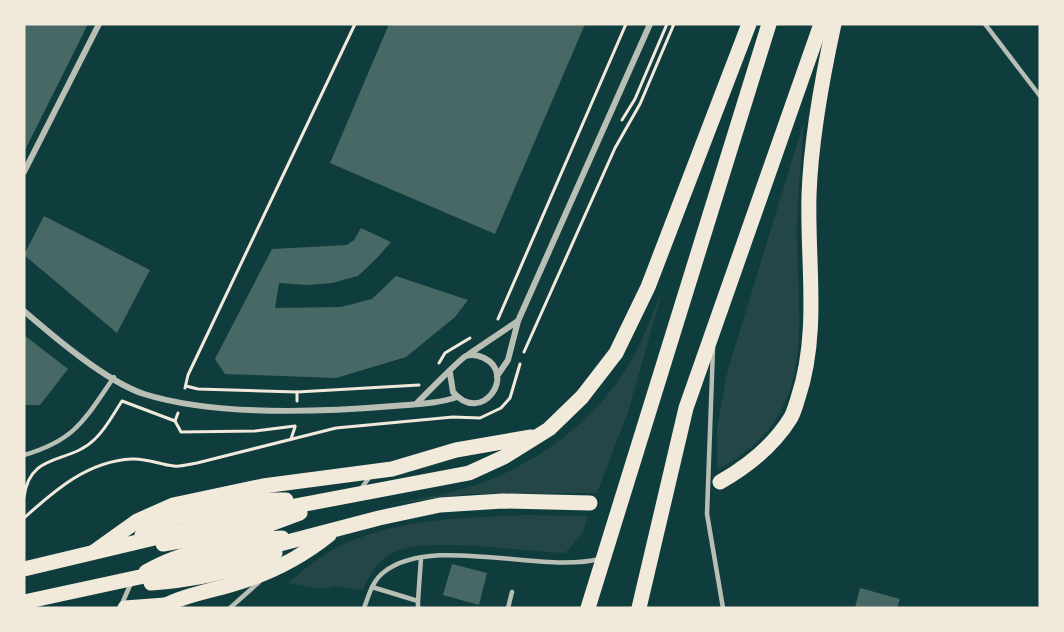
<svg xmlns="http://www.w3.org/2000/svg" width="1064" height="632" font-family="'Titillium Web',sans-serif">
  <rect width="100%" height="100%" fill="#0f3d3e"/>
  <!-- green -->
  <g fill="#244646">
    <path d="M804 121C802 155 798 189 797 222 795 321 824 414 717 470V429L727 373Z"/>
    <path d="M663 289 628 412 597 493 468 494 387 505C415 499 446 495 473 486 540 463 602 417 636 352 646 332 654 310 663 289Z"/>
    <path d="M526 515 588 516 582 534 565 553C525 552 422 535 390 554 376 563 370 575 363 590L335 586 322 589 287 583C303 571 319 557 336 548 395 518 461 518 526 515Z"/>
  </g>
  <!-- building -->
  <g fill="#486865">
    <path d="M24 24H88L24 152Z"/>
    <path d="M389 24H585L495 234 330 163Z"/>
    <path d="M44 216 150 270 117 333 24 255Z"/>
    <path d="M361 228 391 242 376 259 358 276 332 283 308 285 279 283 275 308 341 307 372 299 396 276 468 300 455 317 406 357 336 378 225 374 215 359 272 249 347 245 354 240Z"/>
    <path d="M24 335 68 369 40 405H24Z"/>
    <path d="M452 564 487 573 479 605 443 595Z"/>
    <path d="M860 588 900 599 897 608H855Z"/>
  </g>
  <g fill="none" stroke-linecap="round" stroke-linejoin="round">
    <!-- path -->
    <g stroke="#f1e9da" stroke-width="3">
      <path d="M622 120 635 99 667 24"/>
      <path d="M498 319 626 24"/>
      <path d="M524 352 615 148 640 104 674 24"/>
      <path d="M439 363 445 353 470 338"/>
      <path d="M186 386 198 389 297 392"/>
      <path d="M185 388 188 375 355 24"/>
      <path d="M297 401V392L419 385"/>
      <path d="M175 421 181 432 255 431 295 426"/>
      <path d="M291 439 295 427"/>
      <path d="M24 497C30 451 69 465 95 439 106 429 114 413 122 401L175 421 178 413"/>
      <path d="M24 518C55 490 88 461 132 459 147 458 160 465 174 466 181 467 190 464 197 463L336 428 453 417 480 418 501 408 510 398 520 364"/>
    </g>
    <!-- service -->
    <g stroke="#b8beb3" stroke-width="4.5">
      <path d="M985 24 1040 96"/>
      <path d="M713 348 707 514 723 608"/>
      <path d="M24 455C76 440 85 419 114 377"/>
      <path d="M360 490 371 475"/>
      <path d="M372 587 418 601V608"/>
      <path d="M418 601 421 558"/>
      <path d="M121 606 131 583"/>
      <path d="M230 608 259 582"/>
      <path d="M364 608C369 595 372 581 384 572 433 534 539 574 600 559"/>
      <path d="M508 608 512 592"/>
    </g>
    <!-- minor -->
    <g stroke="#b8beb3" stroke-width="6">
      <path d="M24 172 99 24"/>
      <path d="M24 311C54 337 107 382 144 394 214 416 322 412 394 406 416 404 437 404 457 397"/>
      <path d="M469 354 518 321"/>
      <path d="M497 376 508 360 518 321 650 24"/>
      <path d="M416 404C423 397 461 358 466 356 472 354 478 355 484 358 517 374 482 426 453 392L450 373"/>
    </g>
    <!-- motorway -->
    <g stroke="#f1e9da" stroke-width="15">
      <path d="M720 482C748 466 773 446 790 419 794 413 796 404 798 398 820 332 807 263 809 195 811 138 822 79 834 24"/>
      <path d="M142 535 175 518 256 500H286"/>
      <path d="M163 544 265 526 300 513"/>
      <path d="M95 551 137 521 173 505 263 486 392 469 456 450 531 437"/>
      <path d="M24 569 263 512 469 473 504 457 549 429 582 397 616 353 648 287 749 24"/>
      <path d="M146 572C181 551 241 539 282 538"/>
      <path d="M151 583C193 580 236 572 275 553"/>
      <path d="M24 602 223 559 379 518 440 505 503 501 590 503"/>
      <path d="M125 608 165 605"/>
      <path d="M160 608C182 596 206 592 230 585 267 575 299 559 329 535"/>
      <path d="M588 608 769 24"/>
      <path d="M639 608 686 408 821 24"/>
    </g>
  </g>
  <!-- border -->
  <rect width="1064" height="632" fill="none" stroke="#f1e9da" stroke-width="51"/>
</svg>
